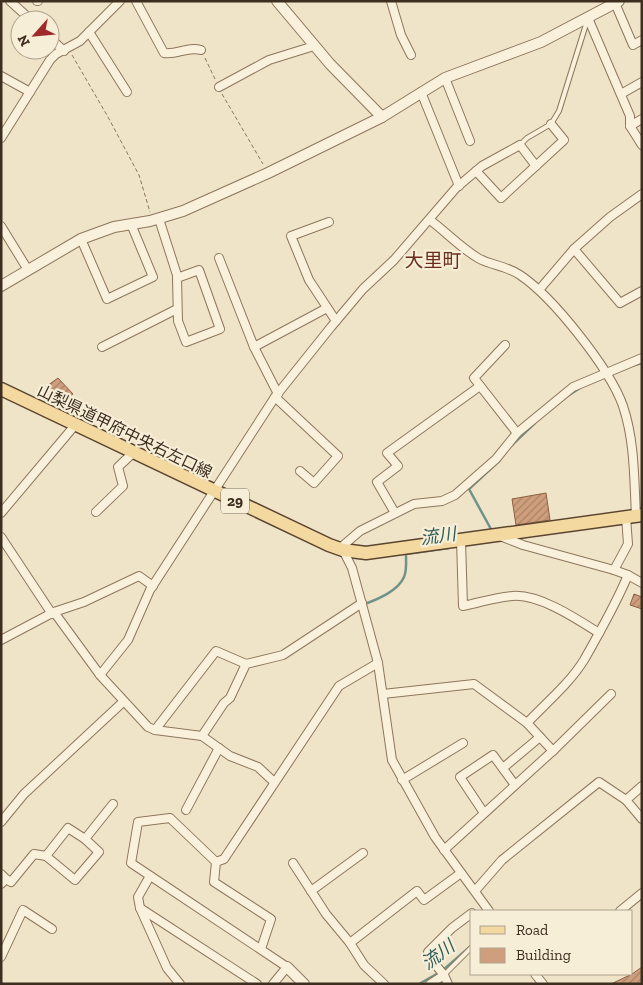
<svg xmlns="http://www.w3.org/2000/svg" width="643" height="985" font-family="'Zilla Slab','Noto Sans JP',serif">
  <defs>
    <pattern id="building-hatch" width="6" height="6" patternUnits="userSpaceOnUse" patternTransform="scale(1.25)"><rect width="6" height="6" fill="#cf9f7d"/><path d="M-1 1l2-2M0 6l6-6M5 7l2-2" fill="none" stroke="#a98266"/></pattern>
  </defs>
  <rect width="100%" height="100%" fill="#f0e4c8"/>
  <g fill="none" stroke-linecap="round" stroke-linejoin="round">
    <!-- stream -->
    <g stroke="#6f938a" stroke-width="2.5">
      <path d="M631 366 642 363"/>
      <path d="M566 397 580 388"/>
      <path d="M512 445 535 423"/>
      <path d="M492 531 469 489 499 461"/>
      <path d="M366 607 365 604C378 599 398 591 404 577 407 571 406 561 406 554L449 548"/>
      <path d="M419 984 442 971 472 945"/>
    </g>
  </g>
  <!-- building -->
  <g fill="url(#building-hatch)" stroke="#8d5f41">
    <path d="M58 378 73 394 59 404 40 391Z"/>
    <path d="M546 493 550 520 516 525 512 499Z"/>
    <path d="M634 594 642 597V609L630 605Z"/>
    <path d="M642 967V984H611L632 974Z"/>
  </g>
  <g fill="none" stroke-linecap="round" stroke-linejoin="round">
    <defs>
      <g id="service">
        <path d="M520 145 527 138 551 124 559 111 587 21"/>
        <path d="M444 975 472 947"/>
      </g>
      <g id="minor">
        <path d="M10 1 31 20"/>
        <path d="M37 1H38"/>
        <path d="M136 1 164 53C177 55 188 46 201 50"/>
        <path d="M391 1 401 35 411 55"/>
        <path d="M615 3 633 45 642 40"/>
        <path d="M588 18 630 116V126L642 145"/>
        <path d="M89 32 127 92"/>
        <path d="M50 38 64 51"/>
        <path d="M1 76 30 92"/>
        <path d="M445 78 470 141"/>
        <path d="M219 87 269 60 314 46"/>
        <path d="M421 92 459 186"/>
        <path d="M621 94 642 82"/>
        <path d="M630 126 642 119"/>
        <path d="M1 138 50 60 56 54 80 41 120 1"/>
        <path d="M476 171 501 198 564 140 551 124"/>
        <path d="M159 219 177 275V278L178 321 186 342 220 329 199 270 177 278"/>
        <path d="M430 220C446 232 461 248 478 258 492 266 505 265 520 275 553 297 610 369 623 406 635 442 634 479 636 516"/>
        <path d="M329 222 291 236 309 280 336 321"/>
        <path d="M1 226 28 270"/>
        <path d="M81 239 107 299 153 277 131 224"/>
        <path d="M574 249 620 303 642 291"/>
        <path d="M219 258 254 347 278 394"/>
        <path d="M539 290 574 249 610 217 642 194"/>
        <path d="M505 345 474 378 517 433"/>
        <path d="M102 347 177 309"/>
        <path d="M254 347 327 308"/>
        <path d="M275 397 338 456 314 483 300 471"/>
        <path d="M96 512 123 486 118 467 135 451"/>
        <path d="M1 513 76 424"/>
        <path d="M395 513 377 482 398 466 387 453 480 386"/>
        <path d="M500 536 523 545 614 570 628 575 642 583"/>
        <path d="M1 537 52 614"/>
        <path d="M461 540 463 606C479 603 495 597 512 596 538 593 577 619 599 633"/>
        <path d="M339 549 360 531 414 504 442 501 455 495 496 459 517 433 573 387 642 358"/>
        <path d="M343 550 352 568 378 663 392 760 435 837 489 911"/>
        <path d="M614 570 628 544 626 517"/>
        <path d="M54 612 100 675 148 727 155 730 202 736 230 756 258 767 274 782"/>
        <path d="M1 640 54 612 84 602 139 576 153 586"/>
        <path d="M100 675 128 640 150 590 275 397 331 327 363 289 394 260 456 188 482 166 520 145 536 166"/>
        <path d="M383 694 474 684 527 723 553 751"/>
        <path d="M527 723C546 703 570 683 584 660 600 632 616 604 628 575"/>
        <path d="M155 730 216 651 246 664"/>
        <path d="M202 736 224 703 230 698 246 664 283 655 362 603"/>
        <path d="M503 768 540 737"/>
        <path d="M402 780 463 743"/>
        <path d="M626 800 642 819"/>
        <path d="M186 810 219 748"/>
        <path d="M484 813 460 777 493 755 515 785"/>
        <path d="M1 822 24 794 123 702"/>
        <path d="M444 850 556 748 611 694"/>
        <path d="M46 856 75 880 99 852 85 839"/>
        <path d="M216 862 224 859 339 686 378 663"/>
        <path d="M293 863 326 914 350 943"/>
        <path d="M1 874 6 879 1 884"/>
        <path d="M150 876 138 897 140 908 257 984"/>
        <path d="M6 879 11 882 34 854 46 856 68 828 85 839 113 804"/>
        <path d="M311 891 363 853"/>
        <path d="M475 891 502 860 599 782 626 800 642 786"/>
        <path d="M140 908 167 968 180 984"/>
        <path d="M620 911 642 893"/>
        <path d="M261 949 271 919 214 882 216 862 170 818 138 822 131 863 287 967 273 984"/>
        <path d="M1 957 23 910 52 929"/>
        <path d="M535 974 543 984"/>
        <path d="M444 975 429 957 428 952 452 928 472 913"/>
        <path d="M384 984 364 965 350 943 417 891 424 900 461 873"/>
        <path d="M430 984 444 975 448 984"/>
      </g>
      <g id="tertiary">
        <path d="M277 1 330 64 382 117"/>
        <path d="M1 286 81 239 114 227 150 221 183 211 268 173 382 117 445 78 541 42 619 1"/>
        <path d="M287 967 304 984"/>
      </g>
      <path id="primary" d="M1 389 329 545 343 550 366 553 642 515"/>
    </defs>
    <!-- service casing -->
    <use href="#service" stroke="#8d765c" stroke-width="6"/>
    <!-- minor casing -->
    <use href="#minor" stroke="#8d765c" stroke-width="10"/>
    <!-- tertiary casing -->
    <use href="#tertiary" stroke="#8d765c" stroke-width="12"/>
    <!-- primary casing -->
    <use href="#primary" stroke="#5b4430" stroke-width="15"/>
    <!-- path -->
    <g stroke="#8d765c" stroke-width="1" stroke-dasharray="4 2.5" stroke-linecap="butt">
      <path d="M72 55 108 117 139 175 150 212"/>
      <path d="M205 58 215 79"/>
      <path d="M222 94 263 164"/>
    </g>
    <!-- service -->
    <use href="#service" stroke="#faf1dc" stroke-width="4"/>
    <!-- minor -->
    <use href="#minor" stroke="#faf1dc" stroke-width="8"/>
    <!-- tertiary -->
    <use href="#tertiary" stroke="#faf1dc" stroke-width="10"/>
    <!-- primary -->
    <use href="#primary" stroke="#f3d9a0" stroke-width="12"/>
  </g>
  <g text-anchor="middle" stroke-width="4.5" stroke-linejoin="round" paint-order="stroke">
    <!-- shield labels -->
    <rect fill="#f7eed8" stroke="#756857" stroke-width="1" x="221" y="488.5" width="28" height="25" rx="4"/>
    <g font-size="15" font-weight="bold" fill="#3d2e20">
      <text x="235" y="506">29</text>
    </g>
    <!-- street labels -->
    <g font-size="16" fill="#3d2e20" stroke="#f7eed8">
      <text transform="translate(125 431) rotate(26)" y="6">山梨県道甲府中央右左口線</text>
    </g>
    <!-- water labels -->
    <g font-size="18" font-style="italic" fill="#2f5d5a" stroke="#f7eed8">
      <text transform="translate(438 536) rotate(-8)" y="6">流川</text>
      <text transform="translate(438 955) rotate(-37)" y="6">流川</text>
    </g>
    <!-- quarter labels -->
    <g font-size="19" fill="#6b2e1e" stroke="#f7eed8">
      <text x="433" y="267">大里町</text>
    </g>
  </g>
  <!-- border -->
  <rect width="643" height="985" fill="none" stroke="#3d2e20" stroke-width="5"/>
  <!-- legend -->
  <rect x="470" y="910" width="162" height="65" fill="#f7eed8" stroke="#ada18e"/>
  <rect x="480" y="926" width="25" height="8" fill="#f3d9a0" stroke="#ada18e"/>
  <text x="516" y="935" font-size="15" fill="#3d2e20">Road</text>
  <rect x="480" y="948" width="25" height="15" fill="#cf9f7d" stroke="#ada18e"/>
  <text x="516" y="960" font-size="15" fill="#3d2e20">Building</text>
  <!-- north arrow -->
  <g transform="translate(35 35) rotate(243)"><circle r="24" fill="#f7eed8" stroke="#ada18e"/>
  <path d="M0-4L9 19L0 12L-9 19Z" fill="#9e2a2b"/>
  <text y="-8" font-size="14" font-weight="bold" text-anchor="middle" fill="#3d2e20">N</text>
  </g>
</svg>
